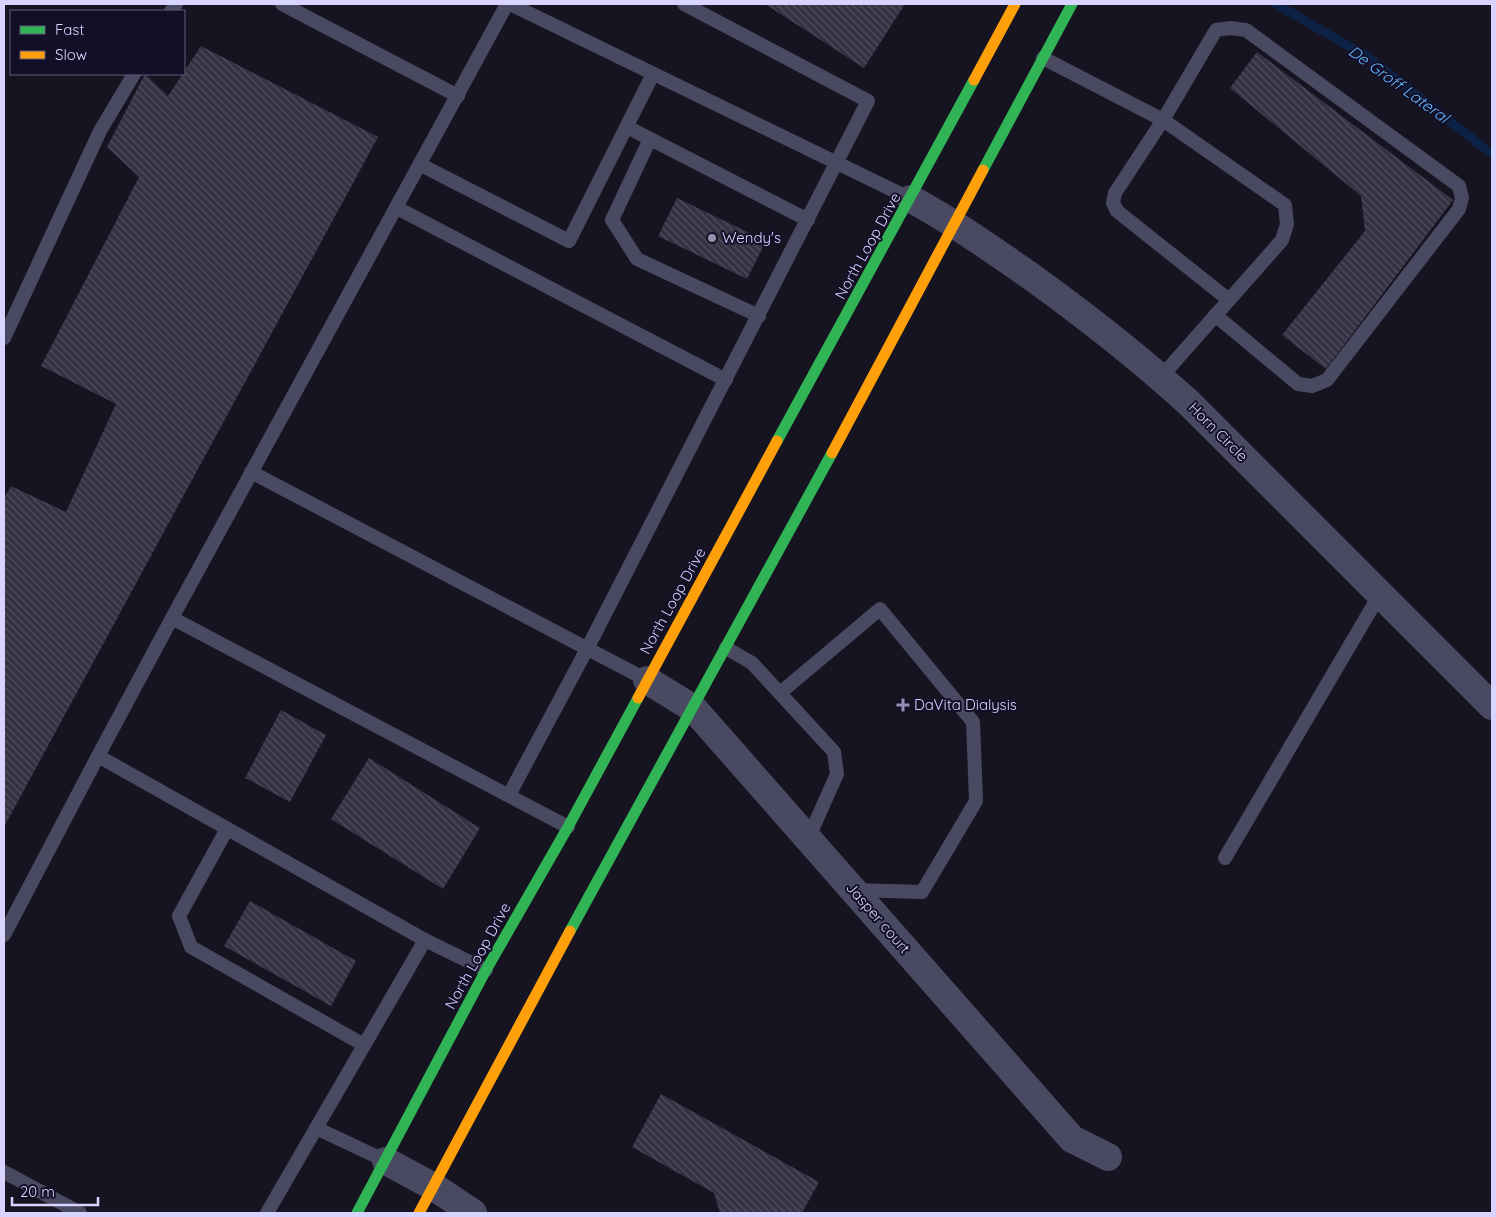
<svg xmlns="http://www.w3.org/2000/svg" width="1496" height="1217" font-family="Quicksand,sans-serif">
  <defs>
    <pattern id="building-back-hatch" width="6" height="6" patternUnits="userSpaceOnUse" patternTransform="scale(1.25)"><rect width="6" height="6" fill="#343243"/><path d="M-1 5l2 2M0 0l6 6M5-1l2 2" fill="none" stroke="#514f5f"/></pattern>
  </defs>
  <rect width="100%" height="100%" fill="#161421"/>
  <g fill="none" stroke-linecap="round" stroke-linejoin="round">
    <!-- stream -->
    <path stroke="#0d2144" stroke-width="9" d="M1276 4 1368 57 1492 154"/>
  </g>
  <!-- building -->
  <g fill="url(#building-back-hatch)">
    <path d="M765 4H905L864 68Z"/>
    <path d="M201 46 378 137 4 827V498L11 486 66 512 116 404 41 366 139 177 107 147 145 74 168 96Z"/>
    <path d="M1257 52 1453 200 1326 369 1282 335 1365 231 1361 196 1230 88Z"/>
    <path d="M677 198 766 241 747 279 658 236Z"/>
    <path d="M281 710 326 735 290 802 245 778Z"/>
    <path d="M369 758 480 828 443 889 331 819Z"/>
    <path d="M250 901 356 961 331 1006 224 946Z"/>
    <path d="M661 1094 819 1182 802 1213H720L714 1193 632 1147Z"/>
  </g>
  <g fill="none" stroke-linecap="round" stroke-linejoin="round">
    <!-- lane -->
    <g stroke="#4a4962" stroke-width="14">
      <path d="M282 4 458 96"/>
      <path d="M507 4 172 618 568 827"/>
      <path d="M510 4 911 199"/>
      <path d="M171 11 176 4"/>
      <path d="M1043 58 1163 120 1285 205 1287 224 1282 240 1161 377"/>
      <path d="M627 127 808 220"/>
      <path d="M650 139 612 220 637 259 759 316"/>
      <path d="M421 165 569 241 653 74"/>
      <path d="M397 208 726 380"/>
      <path d="M1215 315 1298 384 1312 386 1327 380 1459 209 1462 198 1459 186 1246 30 1230 28 1216 30 1163 120 1115 193 1113 203 1117 211 1229 300"/>
      <path d="M4 338 100 131 134 74"/>
      <path d="M251 472 647 680"/>
      <path d="M172 618 98 756 425 940"/>
      <path d="M726 648 752 663 834 752 837 774 808 839"/>
      <path d="M780 693 880 609 973 722 976 801 922 892 854 890"/>
      <path d="M509 795 587 649 868 101 684 4"/>
      <path d="M227 829 179 916 191 947 364 1045"/>
      <path d="M1225 858 1380 594"/>
      <path d="M4 935 98 756"/>
      <path d="M316 1128 386 1161"/>
      <path d="M4 1172 80 1213"/>
      <path d="M267 1213 425 940 486 970"/>
    </g>
    <!-- street -->
    <g stroke="#4a4962" stroke-width="28">
      <path d="M911 199C952 221 990 248 1029 275 1086 316 1136 355 1189 403L1492 706"/>
      <path d="M647 680 694 709 1072 1139 1108 1157"/>
      <path d="M386 1161 434 1187 473 1213"/>
    </g>
    <!-- fast -->
    <g stroke="#30b455" stroke-width="11">
      <path d="M983 170 1072 4"/>
      <path d="M777 441 974 80"/>
      <path d="M570 931 832 453"/>
      <path d="M357 1213 486 970 568 827 638 698"/>
    </g>
    <!-- slow -->
    <g stroke="#ff9f0a" stroke-width="11">
      <path d="M974 80 1015 4"/>
      <path d="M832 453 983 170"/>
      <path d="M638 698 777 441"/>
      <path d="M419 1213 570 931"/>
    </g>
  </g>
  <!-- markers -->
  <g fill="#9591b1" stroke="#130f26" stroke-width="2">
    <circle cx="712" cy="238" r="5"/>
    <path d="M900.5 697.5h5v5h5v5h-5v5h-5v-5h-5v-5h5z"/>
  </g>
  <g text-anchor="middle" stroke-width="4" stroke-linejoin="round" paint-order="stroke">
    <!-- poi labels -->
    <g font-size="15" fill="#d9d4ff" stroke="#130f26" text-anchor="start">
      <text x="722" y="243">Wendy's</text>
      <text x="914" y="710">DaVita Dialysis</text>
    </g>
    <!-- street labels -->
    <g font-size="15" fill="#d9d4ff" stroke="#130f26">
      <text transform="translate(868 246) rotate(-61)" y="5">North Loop Drive</text>
      <text transform="translate(1218 432) rotate(45)" y="5">Horn Circle</text>
      <text transform="translate(673 601) rotate(-61)" y="5">North Loop Drive</text>
      <text transform="translate(878 918) rotate(49)" y="5">Jasper court</text>
      <text transform="translate(478 956) rotate(-61)" y="5">North Loop Drive</text>
    </g>
    <!-- water labels -->
    <g font-size="16" font-style="italic" fill="#62b6ff" stroke="#130f26">
      <text transform="translate(1399 84) rotate(36)" y="6">De Groff Lateral</text>
    </g>
  </g>
  <!-- border -->
  <rect width="1496" height="1217" fill="none" stroke="#d9d4ff" stroke-width="10"/>
  <!-- legend -->
  <rect x="10" y="10" width="175" height="65" fill="#130f26" stroke="#625e7d"/>
  <rect x="20" y="26" width="25" height="8" fill="#30b455" stroke="#625e7d"/>
  <text x="55" y="35" font-size="15" fill="#d9d4ff">Fast</text>
  <rect x="20" y="51" width="25" height="8" fill="#ff9f0a" stroke="#625e7d"/>
  <text x="55" y="60" font-size="15" fill="#d9d4ff">Slow</text>
  <!-- scale -->
  <path d="M12 1197v8h86v-8" fill="none" stroke="#d9d4ff" stroke-width="2.5"/>
  <text x="20" y="1197" font-size="15" fill="#d9d4ff" stroke="#130f26" stroke-width="4" paint-order="stroke">20 m</text>
</svg>
